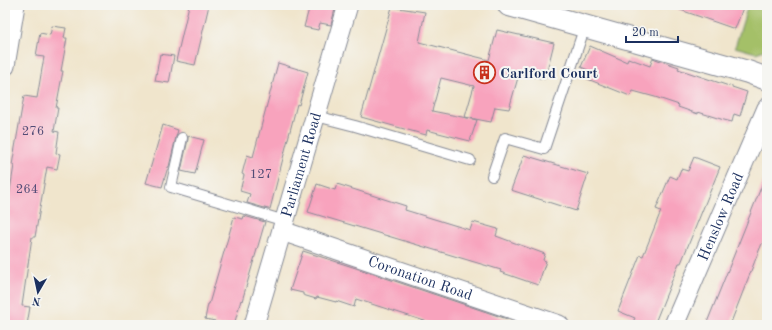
<svg xmlns="http://www.w3.org/2000/svg" width="772" height="330" font-family="'Old Standard TT',serif">
  <rect width="100%" height="100%" fill="#f6f6f2"/>
  <filter id="ink" filterUnits="userSpaceOnUse"><feTurbulence type="fractalNoise" baseFrequency=".025" numOctaves="2"/><feDisplacementMap in="SourceGraphic" scale="8" xChannelSelector="R" yChannelSelector="G"/><feConvolveMatrix kernelMatrix="1 2 1 2 8 2 1 2 1" color-interpolation-filters="sRGB"/></filter>
  <filter id="wash" filterUnits="userSpaceOnUse"><feTurbulence type="fractalNoise" baseFrequency=".012" numOctaves="4" result="noise"/><feDisplacementMap in="SourceGraphic" scale="16" xChannelSelector="R" yChannelSelector="G"/><feGaussianBlur stdDeviation="0.9" result="paint"/><feColorMatrix in="noise" values="0 0 0 0 0 0 0 0 0 0 0 0 0 0 0 0 0 1.4 0 .05"/><feComposite in="paint" operator="in"/></filter>
  <g filter="url(#wash)">
    <rect width="100%" height="100%" fill="#f0e5cc"/>
    <!-- green -->
    <path fill="#a4c067" stroke="#607862" d="M748 5H767V49L756 53 735 47Z"/>
    <g id="blocks">
      <!-- building -->
      <g fill="#f8a3bd">
        <path d="M189 5H209L195 65 176 61Z"/>
        <path d="M310 5H336L331 25 320 23 318 30 304 27Z"/>
        <path d="M672 5H744L735 29 672 7Z"/>
        <path d="M392 7 425 12 419 42 489 60 497 30 554 43 545 79 519 74 509 109 495 107 491 122 465 117 474 86 441 78 432 111 477 120 470 141 427 130 426 135 361 117Z"/>
        <path d="M52 26 66 28 64 38H67L61 71H63L56 108H58L54 131 59 132 56 153 60 154 57 169 47 167 35 237H32L22 306 30 307 27 325H5V223L14 165H12L24 96 37 98 44 57 36 56 40 33 50 35Z"/>
        <path d="M590 46 627 62 628 58 650 66 653 58 658 60 679 67 678 69 747 92 740 116 734 114 732 122 724 120 698 112V114L678 107 679 105 655 97 633 91 630 96 585 78 588 70 581 67Z"/>
        <path d="M160 54 174 56 169 83 155 81Z"/>
        <path d="M278 63 308 72 299 105 297 104 270 209H268L247 203 250 194 240 191 244 175 242 174 247 155 253 157Z"/>
        <path d="M163 125 178 130 176 137 169 167H168L162 187 146 183Z"/>
        <path d="M188 136 204 140 195 174 181 171 188 139Z"/>
        <path d="M524 155 588 174 576 211 511 190Z"/>
        <path d="M694 157 720 167 681 263H679L654 325H642L633 322 635 318 618 311 640 255 643 256 661 211 656 209 670 176 677 179 681 169 688 171Z"/>
        <path d="M766 175H767V232L758 253 730 325H706Z"/>
        <path d="M317 184 335 190 337 184 406 206 405 210 470 230 473 222 498 229 496 236 545 254 543 260 546 261 538 285 500 272 501 270 308 212Z"/>
        <path d="M244 216 265 222 242 301 241 300 234 325H214L215 321 205 319 208 304H209L234 217 243 219Z"/>
        <path d="M303 251 365 271 525 325H437L356 299 354 307 336 301V302L317 297 316 299 303 295V293L290 290Z"/>
      </g>
    </g>
  </g>
  <g filter="url(#ink)">
    <use href="#blocks" fill-opacity="0" stroke="#868a95" stroke-width="1"/>
    <g fill="none" stroke-linecap="round" stroke-linejoin="round">
      <defs>
        <g id="lane">
          <path d="M316 116 355 126 470 160"/>
          <path d="M182 138 171 187 285 221"/>
          <path d="M492 176 505 138 544 149 585 26"/>
        </g>
        <g id="street">
          <path d="M5 66 15 5"/>
          <path id="s1" d="M282 231 559 325"/>
          <path id="s2" d="M254 325 348 5"/>
          <path id="s3" d="M674 325 767 108"/>
        </g>
        <path id="secondary" d="M509 5 748 72 767 79"/>
      </defs>
      <!-- lane casing -->
      <use href="#lane" stroke="#868a95" stroke-width="12"/>
      <!-- street casing -->
      <use href="#street" stroke="#868a95" stroke-width="21"/>
      <!-- secondary casing -->
      <use href="#secondary" stroke="#868a95" stroke-width="24"/>
      <!-- lane -->
      <use href="#lane" stroke="#fff" stroke-width="10"/>
      <!-- street -->
      <use href="#street" stroke="#fff" stroke-width="19"/>
      <!-- secondary -->
      <use href="#secondary" stroke="#fff" stroke-width="22"/>
    </g>
  </g>
  <!-- icons -->
  <defs>
    <symbol id="building-ring" viewBox="-11 -11 22 22"><circle r="9.5" fill="#f6f6f2" stroke="#c8321e" stroke-width="1.5"/><path d="M-4-6H4V6H1V3H-1V6H-4ZM-2.5-4.3h1.7v1.8h-1.7ZM.8-4.3h1.7v1.8H.8ZM-2.5-1h1.7V.8h-1.7ZM.8-1h1.7V.8H.8Z" fill="#c8321e"/></symbol>
  </defs>
  <g fill-rule="evenodd">
    <use href="#building-ring" x="472" y="60" width="25" height="25"/>
  </g>
  <g text-anchor="middle" stroke-width="4" stroke-linejoin="round" paint-order="stroke">
    <!-- number labels -->
    <g font-size="13" fill="#524c76">
      <text x="33" y="135">276</text>
      <text x="261" y="178">127</text>
      <text x="27" y="193">264</text>
    </g>
    <!-- poi labels -->
    <g font-size="15" font-weight="bold" fill="#1b2f5e" stroke="#f6f6f2" text-anchor="start">
      <text x="500" y="78">Carlford Court</text>
    </g>
    <!-- street labels -->
    <g font-size="15" fill="#1b2f5e" stroke="#f6f6f2">
      <text dy="5" stroke="none"><textPath href="#s2" startOffset="167">Parliament Road</textPath></text>
      <text dy="5" stroke="none"><textPath href="#s3" startOffset="118">Henslow Road</textPath></text>
      <text dy="5" stroke="none"><textPath href="#s1" startOffset="146">Coronation Road</textPath></text>
    </g>
  </g>
  <!-- margin -->
  <rect width="772" height="330" fill="none" stroke="#f6f6f2" stroke-width="20"/>
  <!-- north arrow -->
  <g transform="translate(38 292) rotate(189)" stroke="#f6f6f2" stroke-width="3" paint-order="stroke">
  <path d="M0-3L7 15L0 10L-7 15Z" fill="#1b2f5e"/>
  <text y="-6" font-size="11" font-weight="bold" text-anchor="middle" fill="#1b2f5e">N</text>
  </g>
  <!-- scale -->
  <path d="M626 36v6h52v-6" fill="none" stroke="#1b2f5e" stroke-width="2"/>
  <text x="632" y="36" font-size="12" fill="#1b2f5e" stroke="#f6f6f2" stroke-width="3" paint-order="stroke">20 m</text>
</svg>
